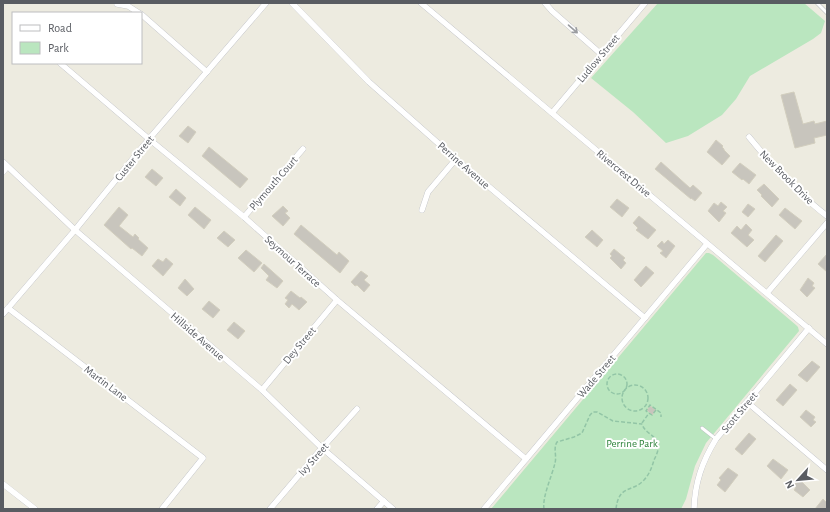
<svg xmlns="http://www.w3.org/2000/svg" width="830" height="512" font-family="'Alegreya Sans',sans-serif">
  <rect width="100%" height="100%" fill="#edebe0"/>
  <!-- green -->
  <g fill="#bae6bf">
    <path d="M658 3H804L825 21 821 33 813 39 750 76 736 99 722 115 688 136 666 143 633 112 591 78Z"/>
    <path d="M706 253H709L713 255 796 325 798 327 799 331 706 443 695 466 686 499 681 509H491Z"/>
  </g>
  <!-- building -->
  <g fill="#c8c5bd" stroke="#d2cebe">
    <path d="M794 92 803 124 814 121 815 124 827 121V135L814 138 815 143 795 148 781 95Z"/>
    <path d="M188 126 196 132 188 143 179 136Z"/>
    <path d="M716 140 723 146 722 147 724 149V150L730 156 722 165 707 152Z"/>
    <path d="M209 147 248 179 240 188 202 156Z"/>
    <path d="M661 162 690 188 693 185 702 193 695 201 691 198V199L655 169Z"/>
    <path d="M740 163 756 175 749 184 743 179 742 180 732 172Z"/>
    <path d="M152 169 163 178 156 186 145 177Z"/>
    <path d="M764 184 779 199 772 207 761 196 762 195 757 190Z"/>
    <path d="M176 189 186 198 180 206 169 197Z"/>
    <path d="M617 199 629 208 622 217 610 207Z"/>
    <path d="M721 202 727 207 723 211 726 213 719 222 708 211 714 203 718 206Z"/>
    <path d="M748 204 755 209 748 217 742 212Z"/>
    <path d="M283 206 288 211 285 213 290 218 283 226 272 216Z"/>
    <path d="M119 207 128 215 119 226 133 237 135 234 139 238 138 239 148 248 142 256 132 248 131 249 104 225Z"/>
    <path d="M195 207 211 220 204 229 188 215Z"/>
    <path d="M785 208 802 221 795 229 779 215Z"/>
    <path d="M639 216 656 230 648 239 636 230 638 228 633 223Z"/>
    <path d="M746 224 752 230 748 235 754 240 747 247 731 233 737 226 741 230Z"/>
    <path d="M301 225 337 255 339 252 349 261 340 273 294 234Z"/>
    <path d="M592 230 603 240 597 247 585 237Z"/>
    <path d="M224 231 235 240 228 247 217 238Z"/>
    <path d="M776 235 783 241 765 262 758 256Z"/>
    <path d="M668 240 675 246 666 258 660 253 663 251 657 246 662 241 664 244Z"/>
    <path d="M614 249 625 258 623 260 626 263 621 269 610 258 612 256 610 254Z"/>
    <path d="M246 250 262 263 254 272 238 258Z"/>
    <path d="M827 254V272L818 264Z"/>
    <path d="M166 258 173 264 163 276 152 266 158 259 163 262Z"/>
    <path d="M264 264 283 281 277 288 266 280 269 276 261 268Z"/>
    <path d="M646 266 654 273 641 287 634 280Z"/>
    <path d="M361 271 368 276 364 280 370 285 364 292 357 285 355 286 351 282Z"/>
    <path d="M808 278 814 283 812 286 815 288 807 297 800 290Z"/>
    <path d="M185 279 194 289 187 296 178 288Z"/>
    <path d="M291 291 300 298 301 297 307 302 299 310 292 304 289 308 285 304 288 300 285 298Z"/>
    <path d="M209 301 220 310 213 318 202 309Z"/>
    <path d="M234 322 245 331 238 339 227 330Z"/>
    <path d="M812 361 820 367 807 382 798 375Z"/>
    <path d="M790 384 797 390 783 406 776 400Z"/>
    <path d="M650 406 656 410 652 415 647 410Z"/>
    <path d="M806 410 815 417 813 420 816 422 811 427 800 417Z"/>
    <path d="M749 433 756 439 742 455 735 449Z"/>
    <path d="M773 459 788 470 781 479 767 466Z"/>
    <path d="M728 468 738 475 725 492 717 485 721 480 719 478Z"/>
    <path d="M799 479 810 490 803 497 794 490 796 487 794 485Z"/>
    <path d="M823 499 827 503V509H815Z"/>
  </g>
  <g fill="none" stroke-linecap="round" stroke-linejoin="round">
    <defs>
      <g id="service">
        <path d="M817 3 827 13"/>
        <path d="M702 428 716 439"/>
      </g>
      <g id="minor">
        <path d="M292 3 369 82 456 159 645 318"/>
        <path d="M421 3 827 344"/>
        <path d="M545 3 552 11 601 54"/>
        <path d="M117 4 128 6 139 13"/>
        <path d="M141 14 207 72"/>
        <path d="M60 63 149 139 244 217 337 300 526 459"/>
        <path d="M552 113 645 3"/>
        <path d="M749 137C772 165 798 194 827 216"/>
        <path d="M3 162 75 230 262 390 322 448 393 509"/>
        <path d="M3 172 7 167"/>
        <path d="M422 210 428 192 456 159"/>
        <path d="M244 217 303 149"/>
        <path d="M767 293 827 223"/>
        <path d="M8 308 203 458 162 509"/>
        <path d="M3 314 75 230 149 139 266 3"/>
        <path d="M262 390 337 300"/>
        <path d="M747 402 827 470"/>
        <path d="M3 484 35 509"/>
        <path d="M270 509 322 448 357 409"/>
        <path d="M377 509 384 501"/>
        <path d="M484 509 707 244"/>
        <path d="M694 509C695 482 702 462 716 439L809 328"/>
      </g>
    </defs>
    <!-- service casing -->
    <use href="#service" stroke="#b8bac0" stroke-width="4"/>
    <!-- minor casing -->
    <use href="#minor" stroke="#b8bac0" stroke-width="6"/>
    <!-- path -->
    <g stroke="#92c5a6" stroke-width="1.5" stroke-dasharray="4 2" stroke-linecap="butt">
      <circle cx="617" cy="384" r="10"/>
      <circle cx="635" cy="398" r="13"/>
      <path d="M656 410 652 415 646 411 650 405 661 413V417"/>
      <path d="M642 423 649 413"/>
      <path d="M544 509C542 497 552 476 555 463 557 456 553 448 557 442L574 437 582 433 590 415 593 412H597L613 421 642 424"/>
      <path d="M616 509C619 484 632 493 644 480 649 475 652 467 654 460 656 456 659 450 658 445 657 435 645 434 642 424"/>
    </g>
    <!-- service -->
    <use href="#service" stroke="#fff" stroke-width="3"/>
    <!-- minor -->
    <use href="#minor" stroke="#fff" stroke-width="5.5"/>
  </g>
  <!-- one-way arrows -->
  <defs><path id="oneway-shaft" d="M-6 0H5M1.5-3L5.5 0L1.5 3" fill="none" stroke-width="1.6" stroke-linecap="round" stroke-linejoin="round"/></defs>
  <use stroke="#9b9da1" href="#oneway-shaft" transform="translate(573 29) rotate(41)"/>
  <g text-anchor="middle" stroke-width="4" stroke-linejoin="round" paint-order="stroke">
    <!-- street labels -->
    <g font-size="11" fill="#595c62" stroke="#fff">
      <text transform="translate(598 58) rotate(-50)" y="4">Ludlow Street</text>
      <text transform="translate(134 158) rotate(-51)" y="4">Custer Street</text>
      <text transform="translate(464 165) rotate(41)" y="4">Perrine Avenue</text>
      <text transform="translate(624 173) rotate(40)" y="4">Rivercrest Drive</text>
      <text transform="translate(787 177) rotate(45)" y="4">New Brook Drive</text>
      <text transform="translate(273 183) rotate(-49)" y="4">Plymouth Court</text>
      <text transform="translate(293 261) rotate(42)" y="4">Seymour Terrace</text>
      <text transform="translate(198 336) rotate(41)" y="4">Hillside Avenue</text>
      <text transform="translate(299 345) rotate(-50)" y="4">Dey Street</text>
      <text transform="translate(596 376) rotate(-50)" y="4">Wade Street</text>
      <text transform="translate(106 383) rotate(37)" y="4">Martin Lane</text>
      <text transform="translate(739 412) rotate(-50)" y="4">Scott Street</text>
      <text transform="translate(313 459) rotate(-49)" y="4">Ivy Street</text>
    </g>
    <!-- park labels -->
    <g font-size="11" fill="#2f833c" stroke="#fff">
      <text x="632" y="447">Perrine Park</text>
    </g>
  </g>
  <!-- border -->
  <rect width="830" height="512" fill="none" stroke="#595c62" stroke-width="8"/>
  <!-- legend -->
  <rect x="12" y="12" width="130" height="52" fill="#ffffff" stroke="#bdbec0"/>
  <rect x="20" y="25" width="20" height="6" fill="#ffffff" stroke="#bdbec0"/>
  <text x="48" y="32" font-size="12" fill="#595c62">Road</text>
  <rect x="20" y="42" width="20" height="12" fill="#bae6bf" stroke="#bdbec0"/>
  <text x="48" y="52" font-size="12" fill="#595c62">Park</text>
  <!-- north arrow -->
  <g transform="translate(798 480) rotate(243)" stroke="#ffffff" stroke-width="3" paint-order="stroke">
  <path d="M0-3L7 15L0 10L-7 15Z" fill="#595c62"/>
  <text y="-6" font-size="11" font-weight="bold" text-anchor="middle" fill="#595c62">N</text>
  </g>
</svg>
